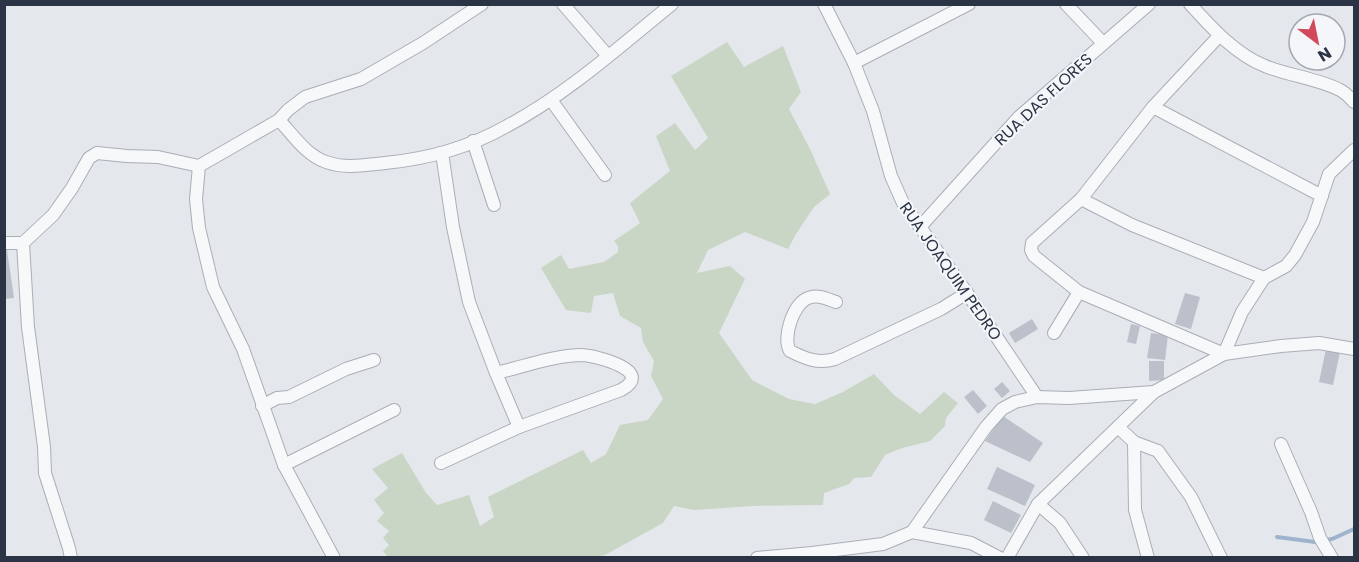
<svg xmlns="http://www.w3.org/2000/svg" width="1359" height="562" font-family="Poppins,sans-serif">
  <rect width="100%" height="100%" fill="#e4e7ec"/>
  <!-- green -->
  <path fill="#c9d6c5" d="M727 42 744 67 783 46 801 92 789 109 810 149 830 194 814 207 796 234 788 249 745 232 708 250 697 273 730 266 745 279 719 333 752 380 789 399 815 404 843 392 874 374 894 395 920 414 944 392 958 403 946 418 945 426 930 441 902 448 885 455 871 477 854 478 849 484 824 493 823 505 753 506 694 510 674 506 663 523 605 555 595 557 512 558 511 556 508 558 388 557 383 551 389 545 383 538 389 531 377 521 384 513 374 500 388 488 372 469 402 453 426 493 437 505 469 495 480 526 494 517 488 497 583 450 591 463 606 454 620 425 648 420 663 399 651 376 654 361 643 342 641 328 620 316 613 293 594 296 591 313 566 310 541 268 561 255 569 269 604 262 618 252V246L614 241 640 223 630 203 670 171 656 136 675 123 695 150 708 138 671 76Z"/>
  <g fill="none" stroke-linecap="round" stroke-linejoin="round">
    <!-- stream -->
    <path stroke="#9fb4cc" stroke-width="4" d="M1277 537 1315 542 1332 539 1354 529"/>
  </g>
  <!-- building -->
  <g fill="#bbc0ca">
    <path d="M4 250H7L14 298 4 299Z"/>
    <path d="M1185 293 1200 297 1191 329 1175 324Z"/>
    <path d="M1032 319 1038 329 1015 343 1009 333Z"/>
    <path d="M1131 324 1140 326 1136 344 1127 342Z"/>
    <path d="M1151 333 1168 335 1165 360 1147 358Z"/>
    <path d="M1326 349 1340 352 1333 385 1319 382Z"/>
    <path d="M1149 361H1164V380L1149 381Z"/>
    <path d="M1002 382 1010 391 1002 398 994 389Z"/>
    <path d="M973 390 987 406 978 414 964 397Z"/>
    <path d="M1003 416 1043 443 1030 462 985 441Z"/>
    <path d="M997 467 1035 485 1025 506 987 489Z"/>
    <path d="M993 501 1021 515 1011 533 984 520Z"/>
  </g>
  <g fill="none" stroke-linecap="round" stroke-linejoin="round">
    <defs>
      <g id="street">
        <path d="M563 4 608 56"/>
        <path d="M824 4 854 63 873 111 891 176 903 203 967 293 1037 397"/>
        <path d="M1066 4 1103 43"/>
        <path d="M1190 4C1211 27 1235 54 1265 66 1289 76 1317 78 1340 90 1346 93 1350 98 1354 102"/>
        <path d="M1219 36 1153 107 1081 199 1032 243 1031 250 1034 256 1079 292 1224 354 1242 312 1264 278 1286 266 1295 255 1313 222 1329 174 1354 150"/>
        <path d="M854 63 969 4"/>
        <path d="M551 100 605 175"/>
        <path d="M1153 107 1322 196"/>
        <path d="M279 120C293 135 306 155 326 162 345 169 365 165 385 163 427 159 470 147 507 126 567 94 619 47 672 4"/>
        <path d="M473 141 494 205"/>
        <path d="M442 153 453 227 469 302 496 373 519 427"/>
        <path d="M199 166 196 199 199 228 213 287 243 349 284 465 334 558"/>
        <path d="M1081 199 1132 225 1264 278"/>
        <path d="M920 227 1019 117 1149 4"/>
        <path d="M4 243H23L53 215 72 188 89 158 97 153 127 156 158 157 199 166 279 120 288 110 305 97 361 79 423 43 482 4"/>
        <path d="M23 243 28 327 44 447 45 473 69 548 71 558"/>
        <path d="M836 302C827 299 818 294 808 298 793 304 782 338 790 351 806 359 818 364 835 359L941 309 967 293"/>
        <path d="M1054 333 1079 292"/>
        <path d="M262 406 277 398 289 397 346 369 374 360"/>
        <path d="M1118 427 1134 442 1158 451 1191 497 1221 558"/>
        <path d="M1134 442 1135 510 1148 558"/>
        <path d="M1281 444 1311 512 1320 538 1332 558"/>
        <path d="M441 463 519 427 621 390C656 371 597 356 582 355 555 355 522 367 496 373"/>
        <path d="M284 465 394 410"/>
        <path d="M1038 504 1060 523 1083 558"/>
        <path d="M912 532 986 427 1002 409 1015 402 1037 397 1069 398 1154 392"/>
        <path d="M912 532 971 543 1000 558"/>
        <path d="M757 558 812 553 883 544 912 532"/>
        <path d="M1007 558 1038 504 1154 392 1224 354 1281 346 1319 343 1354 349"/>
      </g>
    </defs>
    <!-- street casing -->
    <use href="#street" stroke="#a9aeb7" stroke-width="14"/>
    <!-- street -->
    <use href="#street" stroke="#f7f8fa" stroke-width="12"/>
  </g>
  <g text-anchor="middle" stroke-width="4.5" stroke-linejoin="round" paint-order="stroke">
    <!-- street labels -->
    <g font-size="16" fill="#2b3445" stroke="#f4f6f9">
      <text transform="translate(1043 99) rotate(-43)" y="6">RUA DAS FLORES</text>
      <text transform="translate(951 271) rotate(55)" y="6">RUA JOAQUIM PEDRO</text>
    </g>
  </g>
  <!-- border -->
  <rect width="1359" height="562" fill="none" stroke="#2b3445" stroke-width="12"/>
  <!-- north arrow -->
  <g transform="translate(1317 42) rotate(148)"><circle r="28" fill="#f4f6f9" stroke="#a4a8b1" stroke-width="1.5"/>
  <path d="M0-4.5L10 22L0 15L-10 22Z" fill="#d1495b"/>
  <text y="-9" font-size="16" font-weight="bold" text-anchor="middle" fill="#2b3445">N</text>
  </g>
</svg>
